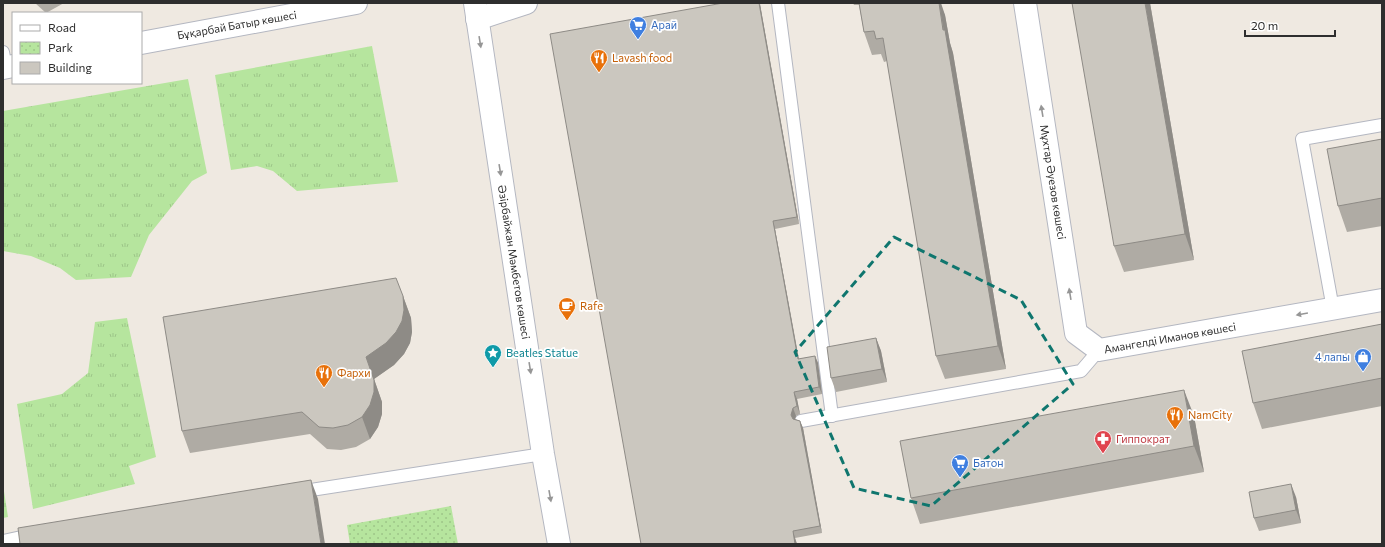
<svg xmlns="http://www.w3.org/2000/svg" width="1385" height="547" font-family="Commissioner,sans-serif">
  <defs>
    <pattern id="grass-tufts" width="24" height="20" patternUnits="userSpaceOnUse"><rect width="24" height="20" fill="#b6e59e"/><path d="M3 7l-1-3M5 7V3M7 7l1-3M15 17l-1-3M17 17v-4M19 17l1-3" fill="none" stroke="#9dc588"/></pattern>
    <pattern id="park-dots" width="8" height="8" patternUnits="userSpaceOnUse"><rect width="8" height="8" fill="#b6e59e"/><path d="M2 2h.1M6 6h.1" fill="none" stroke="#9dc588" stroke-width="1.8" stroke-linecap="round"/></pattern>
  </defs>
  <rect width="100%" height="100%" fill="#efe9e1"/>
  <!-- grass -->
  <g fill="url(#grass-tufts)">
    <path d="M372 46 398 182 297 191 273 171 257 166 231 170 215 75Z"/>
    <path d="M188 79 207 173 192 181 149 235 131 277 76 280 60 268 31 256 3 251V111Z"/>
    <path d="M127 318 156 457 129 466 135 484 33 509 17 404 62 394 88 373 95 322Z"/>
    <path d="M3 485 8 517 3 518Z"/>
  </g>
  <!-- park -->
  <path fill="url(#park-dots)" d="M451 506 458 544H350L347 525Z"/>
  <g fill="none" stroke-linecap="round" stroke-linejoin="round">
    <defs>
      <g id="service">
        <path d="M778 3 832 416"/>
        <path d="M3 52 6 68"/>
        <path d="M1333 309 1302 139 1382 125"/>
        <path d="M801 421 1081 371 1099 350"/>
        <path d="M298 492 543 454"/>
        <path d="M3 541 35 534"/>
      </g>
      <g id="minor">
        <path d="M475 3 543 454 559 544"/>
        <path d="M477 19 526 3"/>
        <path d="M141 43 356 3"/>
        <path d="M3 68 13 66"/>
      </g>
      <path id="tertiary" d="M1025 3 1076 333 1099 350 1382 300"/>
    </defs>
    <!-- service casing -->
    <use href="#service" stroke="#b4b7c1" stroke-width="14"/>
    <!-- minor casing -->
    <use href="#minor" stroke="#b4b7c1" stroke-width="24"/>
    <!-- tertiary casing -->
    <use href="#tertiary" stroke="#b4b7c1" stroke-width="24"/>
    <!-- service -->
    <use href="#service" stroke="#fff" stroke-width="12"/>
    <!-- minor -->
    <use href="#minor" stroke="#fff" stroke-width="22"/>
    <!-- tertiary -->
    <use href="#tertiary" stroke="#fff" stroke-width="22"/>
  </g>
  <!-- wall -->
  <g fill="#afaba4">
    <path d="M35 3H64L46 13Z"/>
    <path d="M853 3H939L945 15 950 43 953 53 1006 369 945 379 936 356 887 61 884 62 881 54 872 55 864 32 859 5H854Z"/>
    <path d="M1150 3 1194 260 1124 272 1114 246Z"/>
    <path d="M760 4 799 224 775 229 799 359 815 356 818 363 822 394 797 399 800 414 796 416 795 419 800 421 803 428 822 533 795 538 797 544H641Z"/>
    <path d="M1382 139V226L1347 232 1338 206Z"/>
    <path d="M403 296 411 318 412 332 410 343 404 354 394 365 374 379 382 402V414L378 427 370 439 356 447 341 450 327 449 310 434 190 453 182 431Z"/>
    <path d="M1382 324V406L1262 429 1253 403Z"/>
    <path d="M876 338 881 351 887 382 836 392 831 378Z"/>
    <path d="M1194 416 1204 472 920 524 911 498Z"/>
    <path d="M1296 497 1301 523 1259 531 1254 518Z"/>
  </g>
  <!-- shaded-wall -->
  <g fill="#8e8b86">
    <path d="M759 3H760V4L799 224 797 217Z"/>
    <path d="M939 3H941L945 15 950 43 953 53 1006 369 998 346Z"/>
    <path d="M1145 3H1150L1194 260 1185 234Z"/>
    <path d="M773 221 775 229 800 366 798 359Z"/>
    <path d="M403 296 411 318 412 332 410 343 404 354 394 365 374 379 382 402V414L378 427 370 439 362 417 366 357Z"/>
    <path d="M876 338 881 351 887 382 882 369Z"/>
    <path d="M815 356 818 363 822 394 819 387Z"/>
    <path d="M1184 390 1194 416 1204 472 1194 446Z"/>
    <path d="M794 392 797 399 800 414 797 406Z"/>
    <path d="M793 408 796 416 794 422 791 415Z"/>
    <path d="M800 421 803 428 822 533 820 526Z"/>
    <path d="M311 480 318 499 325 544H321Z"/>
    <path d="M1291 484 1296 497 1301 523 1296 510Z"/>
    <path d="M793 531 795 538 797 544H795Z"/>
  </g>
  <!-- building -->
  <g fill="#cbc7bf" stroke="#8e8b86">
    <path d="M723 3H759L797 217 773 221 798 359 815 356 819 387 794 392 797 406 793 408 791 415 793 419 800 421 820 526 793 531 795 544H641L550 34Z"/>
    <path d="M859 3H939L943 30H945L998 346 936 356 883 38 876 39 874 31 864 32Z"/>
    <path d="M1072 3H1145L1185 234 1114 246Z"/>
    <path d="M1382 139V198L1338 206 1327 149Z"/>
    <path d="M396 278 403 296 404 310 402 321 396 332 386 343 366 357 374 380V392L370 405 362 417 348 425 333 428 319 427 302 412 182 431 163 317Z"/>
    <path d="M1382 324V378L1253 403 1242 351Z"/>
    <path d="M876 338 882 369 831 378 827 347Z"/>
    <path d="M1184 390 1194 446 911 498 900 441Z"/>
    <path d="M311 480 321 544H20L18 528Z"/>
    <path d="M1291 484 1296 510 1254 518 1249 492Z"/>
  </g>
  <!-- one-way arrows -->
  <defs><path id="oneway-solid" d="M-6-.8H1V-3.2L6.5 0L1 3.2V.8H-6Z"/></defs>
  <g fill="#969696">
    <use href="#oneway-solid" transform="translate(480 42) rotate(81)"/>
    <use href="#oneway-solid" transform="translate(1042 111) rotate(-99)"/>
    <use href="#oneway-solid" transform="translate(500 170) rotate(81)"/>
    <use href="#oneway-solid" transform="translate(1070 294) rotate(-99)"/>
    <use href="#oneway-solid" transform="translate(1302 314) rotate(170)"/>
    <use href="#oneway-solid" transform="translate(530 368) rotate(81)"/>
    <use href="#oneway-solid" transform="translate(550 496) rotate(80)"/>
  </g>
  <!-- marked area -->
  <path fill="none" stroke="#0f766e" stroke-width="3" stroke-dasharray="8 5" stroke-linejoin="round" d="M894 237 1021 300 1073 384 931 506 854 488 795 352Z"/>
  <!-- icons -->
  <defs>
    <symbol id="supermarket-pin" viewBox="-11 -11 22 30"><path d="M0 17L-7.5 6A9.5 9.5 0 1 1 7.5 6Z" fill="#3f7fe0" stroke="#fff"/><path d="M-6-5.5h2.5l.6 2H6L4.5 2H-2.5L-4.4-4H-6ZM-1.5 3.2a1.3 1.3 0 1 0 .1 0ZM3 3.2a1.3 1.3 0 1 0 .1 0Z" fill="#fff"/></symbol>
    <symbol id="restaurant-pin" viewBox="-11 -11 22 30"><path d="M0 17L-7.5 6A9.5 9.5 0 1 1 7.5 6Z" fill="#e8710a" stroke="#fff"/><path d="M-5-6h1v4h1v-4h1v4h1v-4h1v5L-1.5 .5V6h-2V.5L-5-1ZM5-6V6H3V1.5H1.5Q1.5-4 5-6Z" fill="#fff"/></symbol>
    <symbol id="cafe-pin" viewBox="-11 -11 22 30"><path d="M0 17L-7.5 6A9.5 9.5 0 1 1 7.5 6Z" fill="#e8710a" stroke="#fff"/><path d="M-5.5-4.5H6V0H3Q3 3.5 0 3.5H-2.5Q-5.5 3.5-5.5 0ZM3-3.2v2h1.7v-2ZM-6 4.5H4V6H-6Z" fill="#fff"/></symbol>
    <symbol id="sight-pin" viewBox="-11 -11 22 30"><path d="M0 17L-7.5 6A9.5 9.5 0 1 1 7.5 6Z" fill="#0f9aa8" stroke="#fff"/><path d="M0-6L1.8-2.2L6-1.7L2.9 1.2L3.7 5.4L0 3.3L-3.7 5.4L-2.9 1.2L-6-1.7L-1.8-2.2Z" fill="#fff"/></symbol>
    <symbol id="shop-pin" viewBox="-11 -11 22 30"><path d="M0 17L-7.5 6A9.5 9.5 0 1 1 7.5 6Z" fill="#3f7fe0" stroke="#fff"/><path d="M-5-2.5h2.3a2.7 3.5 0 0 1 5.4 0H5L5.5 6h-11ZM-1.5-2.5h3a1.5 2.3 0 0 0-3 0Z" fill="#fff"/></symbol>
    <symbol id="pharmacy-pin" viewBox="-11 -11 22 30"><path d="M0 17L-7.5 6A9.5 9.5 0 1 1 7.5 6Z" fill="#e0444e" stroke="#fff"/><path d="M-2-6h4v4h4v4h-4v4h-4v-4h-4v-4h4Z" fill="#fff"/></symbol>
  </defs>
  <g fill-rule="evenodd">
    <use href="#supermarket-pin" x="628" y="15" width="20" height="27"/>
    <use href="#restaurant-pin" x="589" y="48" width="20" height="27"/>
    <use href="#cafe-pin" x="557" y="296" width="20" height="27"/>
    <use href="#sight-pin" x="483" y="343" width="20" height="27"/>
    <use href="#shop-pin" x="1353" y="347" width="20" height="27"/>
    <use href="#restaurant-pin" x="314" y="363" width="20" height="27"/>
    <use href="#restaurant-pin" x="1165" y="405" width="20" height="27"/>
    <use href="#pharmacy-pin" x="1093" y="429" width="20" height="27"/>
    <use href="#supermarket-pin" x="950" y="453" width="20" height="27"/>
  </g>
  <g text-anchor="middle" stroke-width="3.5" stroke-linejoin="round" paint-order="stroke">
    <!-- street labels -->
    <g font-size="11" fill="#2e2e2e" stroke="#fff">
      <text transform="translate(237 25) rotate(-10)" y="4">Бұқарбай Батыр көшесі</text>
      <text transform="translate(1053 182) rotate(81)" y="4">Мұхтар Әуезов көшесі</text>
      <text transform="translate(514 262) rotate(81)" y="4">Әзірбайжан Мәмбетов көшесі</text>
      <text transform="translate(1170 338) rotate(-10)" y="4">Амангелді Иманов көшесі</text>
    </g>
    <!-- shop labels -->
    <g font-size="11" fill="#366cbe" stroke="#fff" text-anchor="start">
      <text x="651" y="29">Арай</text>
      <text x="1350" y="361" text-anchor="end">4 лапы</text>
      <text x="973" y="467">Батон</text>
    </g>
    <!-- food labels -->
    <g font-size="11" fill="#c56008" stroke="#fff" text-anchor="start">
      <text x="612" y="62">Lavash food</text>
      <text x="580" y="310">Rafe</text>
      <text x="337" y="377">Фархи</text>
      <text x="1188" y="419">NamCity</text>
    </g>
    <!-- culture labels -->
    <g font-size="11" fill="#0d838f" stroke="#fff" text-anchor="start">
      <text x="506" y="357">Beatles Statue</text>
    </g>
    <!-- health labels -->
    <g font-size="11" fill="#be3a42" stroke="#fff" text-anchor="start">
      <text x="1116" y="443">Гиппократ</text>
    </g>
  </g>
  <!-- border -->
  <rect width="1385" height="547" fill="none" stroke="#2e2e2e" stroke-width="8"/>
  <!-- legend -->
  <rect x="12" y="12" width="130" height="72" fill="#ffffff" stroke="#ababab"/>
  <rect x="20" y="25" width="20" height="6" fill="#ffffff" stroke="#ababab"/>
  <text x="48" y="32" font-size="12" fill="#2e2e2e">Road</text>
  <rect x="20" y="42" width="20" height="12" fill="url(#park-dots)" stroke="#ababab"/>
  <text x="48" y="52" font-size="12" fill="#2e2e2e">Park</text>
  <rect x="20" y="62" width="20" height="12" fill="#cbc7bf" stroke="#ababab"/>
  <text x="48" y="72" font-size="12" fill="#2e2e2e">Building</text>
  <!-- scale -->
  <path d="M1245 30v6h90v-6" fill="none" stroke="#2e2e2e" stroke-width="2"/>
  <text x="1251" y="30" font-size="12" fill="#2e2e2e" stroke="#ffffff" stroke-width="3" paint-order="stroke">20 m</text>
</svg>
